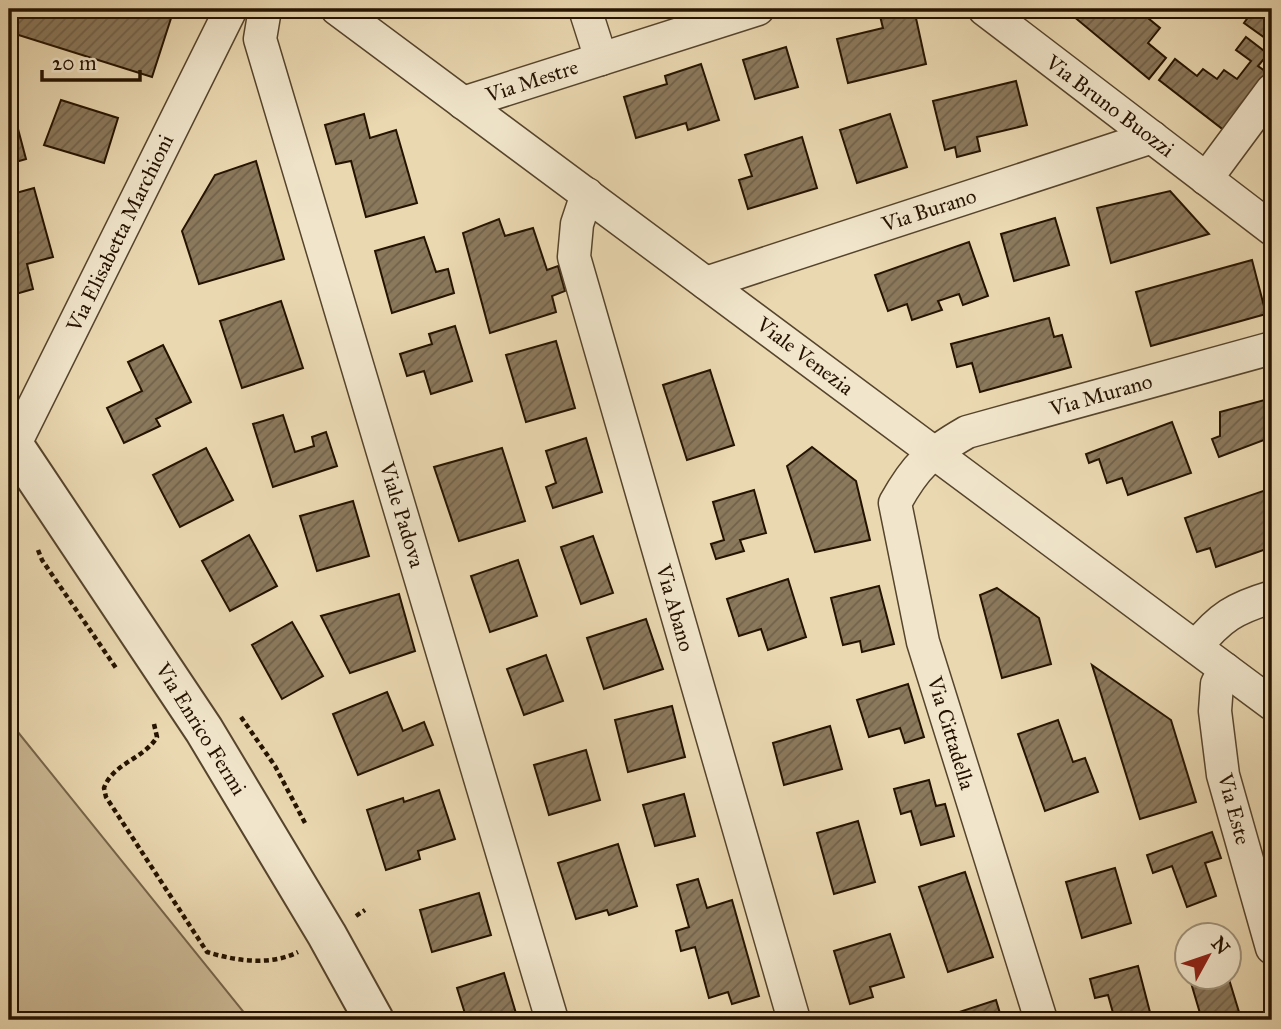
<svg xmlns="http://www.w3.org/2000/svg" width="1281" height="1029" font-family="'IM FELL Great Primer',serif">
  <defs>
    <pattern id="building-hatch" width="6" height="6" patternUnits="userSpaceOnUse" patternTransform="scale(1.75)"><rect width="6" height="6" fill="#8b795c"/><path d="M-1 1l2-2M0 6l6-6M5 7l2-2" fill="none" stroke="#71624a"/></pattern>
  </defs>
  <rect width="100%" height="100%" fill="#ead8b1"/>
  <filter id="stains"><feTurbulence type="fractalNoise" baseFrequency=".00286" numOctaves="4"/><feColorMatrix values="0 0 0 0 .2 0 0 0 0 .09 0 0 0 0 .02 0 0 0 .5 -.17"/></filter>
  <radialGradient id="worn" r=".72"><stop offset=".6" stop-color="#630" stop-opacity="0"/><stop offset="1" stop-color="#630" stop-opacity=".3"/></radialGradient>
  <!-- green -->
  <path fill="#c9b793" stroke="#77654a" stroke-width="2" d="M9 721 250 1020H9Z"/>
  <!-- building -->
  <g fill="url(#building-hatch)" stroke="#251300" stroke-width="2">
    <path d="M9 9H174L152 77 9 32Z"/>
    <path d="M892 9H914L926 64 848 83 837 39 883 28 879 12Z"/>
    <path d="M1079 9H1115L1123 15 1129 9H1137L1160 28 1148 43 1166 58 1149 79 1073 16Z"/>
    <path d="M1254 9 1272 10V43L1244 23Z"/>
    <path d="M1246 37 1268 54 1258 66 1269 74 1225 131 1159 80 1175 59 1197 76 1203 69 1217 79 1224 70 1237 79 1251 61 1236 50Z"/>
    <path d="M786 47 798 87 755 99 743 60Z"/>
    <path d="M701 64 719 120 688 130 686 123 636 138 624 97 667 84 665 76Z"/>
    <path d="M1016 81 1027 125 977 137 980 151 957 157 955 147 945 150 933 101Z"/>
    <path d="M9 95 26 159 9 164Z"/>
    <path d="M61 100 118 118 104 163 44 145Z"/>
    <path d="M364 114 370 138 396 130 417 203 366 217 351 161 336 164 325 125Z"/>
    <path d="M890 114 907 167 857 183 840 130Z"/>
    <path d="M802 137 817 188 748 209 739 180 752 176 745 155Z"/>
    <path d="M256 161 284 259 199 284 182 231 215 175Z"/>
    <path d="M9 164 16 193 34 188 53 257 27 264 33 289 9 296Z"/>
    <path d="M1170 191 1209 234 1111 263 1097 208Z"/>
    <path d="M1055 218 1069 265 1014 281 1001 234Z"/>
    <path d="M499 219 505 236 533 228 547 270 558 266 565 291 552 296 556 312 490 333 463 233Z"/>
    <path d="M424 237 436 272 448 269 454 293 392 313 375 251Z"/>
    <path d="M969 242 988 296 963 305 959 294 938 301 942 310 912 320 907 304 888 311 875 275Z"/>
    <path d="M1252 260 1266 314 1151 346 1136 292Z"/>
    <path d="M281 301 303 368 242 388 220 321Z"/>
    <path d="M1049 318 1054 337 1062 335 1071 367 980 392 972 363 957 367 951 344Z"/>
    <path d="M455 326 472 381 431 394 424 371 407 376 400 354 432 344 429 334Z"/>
    <path d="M556 341 575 408 526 422 506 355Z"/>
    <path d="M163 345 191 402 156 419 160 426 124 443 107 408 142 391 128 362Z"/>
    <path d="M710 370 734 445 687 460 663 385Z"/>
    <path d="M1272 398V437L1219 457 1212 439 1220 436V412Z"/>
    <path d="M283 415 295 452 314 446 312 437 326 432 337 466 273 487 253 424Z"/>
    <path d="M1172 422 1191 473 1128 495 1122 478 1107 483 1099 459 1089 463 1086 454Z"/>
    <path d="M586 438 602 492 553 508 546 487 556 483 546 451Z"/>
    <path d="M812 447 856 481 870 540 815 552 787 466Z"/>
    <path d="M206 448 233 500 180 527 153 475Z"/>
    <path d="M502 448 525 521 459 541 434 467Z"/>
    <path d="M1272 488V547L1216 567 1210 548 1197 552 1185 518Z"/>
    <path d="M754 490 766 533 740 540 744 551 716 559 711 544 724 540 713 502Z"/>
    <path d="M353 501 369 556 317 571 300 516Z"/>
    <path d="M249 535 277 586 230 611 202 561Z"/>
    <path d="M593 536 613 593 581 604 561 547Z"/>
    <path d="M518 560 537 616 490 632 471 576Z"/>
    <path d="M788 579 806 637 768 650 761 629 739 636 727 599Z"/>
    <path d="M879 586 894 644 862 652 860 641 843 645 831 598Z"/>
    <path d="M997 588 1039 618 1051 664 1002 678 980 595Z"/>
    <path d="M399 594 415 651 350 673 321 616Z"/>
    <path d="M646 619 663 669 604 689 587 638Z"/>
    <path d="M292 622 323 676 282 699 252 645Z"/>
    <path d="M546 655 563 701 524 715 507 669Z"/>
    <path d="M1092 665 1171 720 1196 802 1140 819Z"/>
    <path d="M908 684 924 737 905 743 900 728 869 737 857 700Z"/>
    <path d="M387 692 403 731 424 722 433 745 358 775 333 714Z"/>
    <path d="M672 706 685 757 628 772 615 720Z"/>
    <path d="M1058 720 1073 762 1085 758 1098 792 1045 811 1018 734Z"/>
    <path d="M830 726 842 769 784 785 773 743Z"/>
    <path d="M586 750 600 800 549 815 534 765Z"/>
    <path d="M929 780 936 806 945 804 954 836 921 845 911 811 901 814 894 789Z"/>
    <path d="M439 790 455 839 418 851 420 859 386 870 367 810 403 798 404 802Z"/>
    <path d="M684 794 695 836 655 846 643 805Z"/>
    <path d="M858 821 875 882 834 894 817 833Z"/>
    <path d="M1212 832 1221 858 1205 863 1216 896 1187 907 1172 866 1153 873 1147 855Z"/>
    <path d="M618 844 637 906 609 915 607 910 576 919 558 863Z"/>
    <path d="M1115 868 1131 923 1082 938 1066 882Z"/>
    <path d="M965 872 993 957 948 972 919 887Z"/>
    <path d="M698 879 707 908 732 900 759 996 732 1004 728 992 709 998 695 947 681 951 676 931 689 927 677 885Z"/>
    <path d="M479 893 491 935 432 952 420 910Z"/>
    <path d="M890 934 904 977 870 987 873 997 850 1004 834 951Z"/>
    <path d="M1138 966 1152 1020H1115L1108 995 1095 998 1090 979Z"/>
    <path d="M504 973 518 1020H467L457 988Z"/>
    <path d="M1189 976H1228L1239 1012 1210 1020H1202Z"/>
    <path d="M996 1000 1002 1020H959L956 1013Z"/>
  </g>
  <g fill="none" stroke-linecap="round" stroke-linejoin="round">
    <defs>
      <g id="minor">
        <path d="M265 9 260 39 552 1020"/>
        <path d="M337 9 1272 704"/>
        <path d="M585 9 601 59"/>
        <path d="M984 9 1272 229"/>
        <path d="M463 103 758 9"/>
        <path d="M1206 179 1272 90"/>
        <path d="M587 194 577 224 574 257 794 1020"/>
        <path d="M706 283 1152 137"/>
        <path d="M9 456 231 9"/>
        <path d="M1196 647C1220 617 1235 608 1272 597"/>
        <path d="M1225 669 1217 684 1215 711 1223 775 1272 948"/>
        <path d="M1041 1020 923 642 895 503C916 465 929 454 967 432L1272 348"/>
      </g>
      <path id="tertiary" d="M9 438 204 730 327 935 374 1020"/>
    </defs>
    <!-- minor casing -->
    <use href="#minor" stroke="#56442c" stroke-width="35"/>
    <!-- tertiary casing -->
    <use href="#tertiary" stroke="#56442c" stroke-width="42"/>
    <!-- path -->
    <g stroke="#251300" stroke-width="4.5" stroke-dasharray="5 3.5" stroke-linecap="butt">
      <path d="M38 550 42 560 116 668"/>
      <path d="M241 717 275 766 305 823"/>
      <path d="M154 724 157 737C144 759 113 763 104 788L106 797 207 952C236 961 270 966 298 952"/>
      <path d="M356 916 365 910"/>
    </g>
    <!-- minor -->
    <use href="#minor" stroke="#f1e6cc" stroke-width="32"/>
    <!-- tertiary -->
    <use href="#tertiary" stroke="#f1e6cc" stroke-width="38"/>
  </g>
  <g text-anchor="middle" stroke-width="7" stroke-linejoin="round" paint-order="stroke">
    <!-- street labels -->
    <g font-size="21" fill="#251300" stroke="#f1e6cc">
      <text transform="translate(532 81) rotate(-18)" y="7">Via Mestre</text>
      <text transform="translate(1110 106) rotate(37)" y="7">Via Bruno Buozzi</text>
      <text transform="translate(929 210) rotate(-18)" y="7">Via Burano</text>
      <text transform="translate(120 233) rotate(-64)" y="7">Via Elisabetta Marchioni</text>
      <text transform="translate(805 356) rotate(37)" y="7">Viale Venezia</text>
      <text transform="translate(1101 395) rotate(-16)" y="7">Via Murano</text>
      <text transform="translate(402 515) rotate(73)" y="7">Viale Padova</text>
      <text transform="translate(675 608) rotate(74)" y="7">Via Abano</text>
      <text transform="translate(201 729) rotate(58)" y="7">Via Enrico Fermi</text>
      <text transform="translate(951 733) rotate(73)" y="7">Via Cittadella</text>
      <text transform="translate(1234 809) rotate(75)" y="7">Via Este</text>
    </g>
  </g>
  <!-- margin -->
  <rect width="1281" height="1029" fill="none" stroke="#ead8b1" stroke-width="35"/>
  <rect x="10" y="10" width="1260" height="1008" fill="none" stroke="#251300" stroke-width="3.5"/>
  <rect x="18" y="18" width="1246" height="994" fill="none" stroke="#251300" stroke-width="2"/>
  <!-- north arrow -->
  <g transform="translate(1208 956) rotate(50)"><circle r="33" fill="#f1e6cc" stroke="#9f927a" stroke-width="2"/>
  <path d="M0-5L12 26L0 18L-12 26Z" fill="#8f2418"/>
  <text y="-10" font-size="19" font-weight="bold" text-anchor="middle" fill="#251300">N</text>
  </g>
  <!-- scale -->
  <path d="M42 70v10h98v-10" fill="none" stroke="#251300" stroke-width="3.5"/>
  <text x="52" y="70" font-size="21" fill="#251300" stroke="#f1e6cc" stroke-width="5" paint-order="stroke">20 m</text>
  <rect width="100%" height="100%" filter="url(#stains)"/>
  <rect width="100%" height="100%" fill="url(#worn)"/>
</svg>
